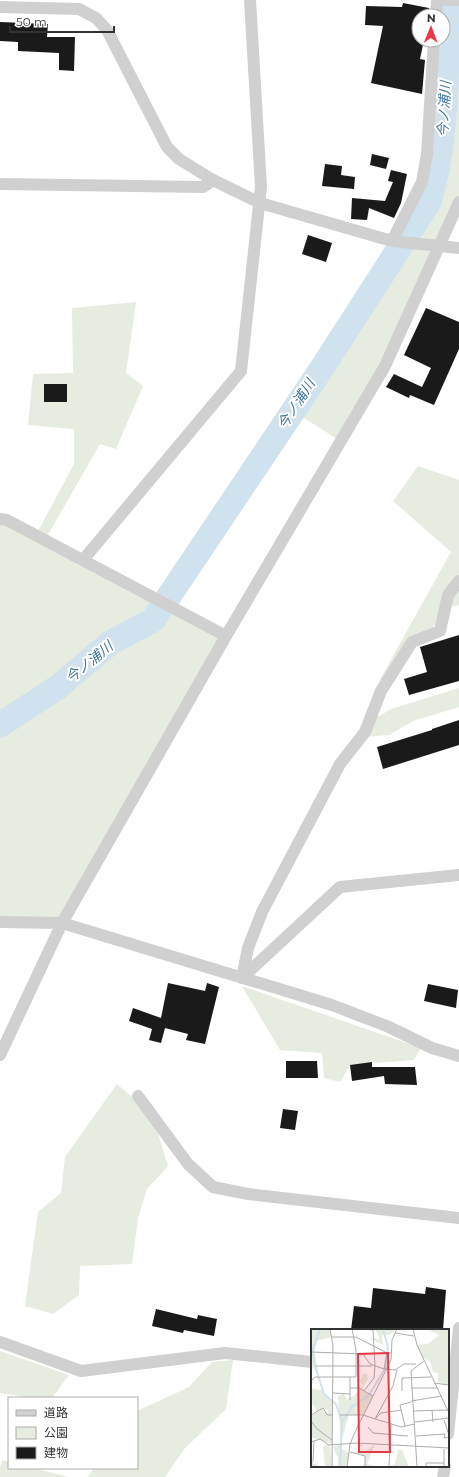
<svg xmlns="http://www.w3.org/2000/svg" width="459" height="1477" font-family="Montserrat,'Noto Sans JP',sans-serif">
  <rect width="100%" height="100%" fill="#fff"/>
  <!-- green -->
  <g fill="#e6ecdf">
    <path d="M437 0 459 3V202L398 337 340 441 287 407 341 325 422 180 434 40H443V16H436Z"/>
    <path d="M136 302 126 373 143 386 116 449 100 444 45 540 36 535 74 464V429L28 425 33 374 73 373 72 308Z"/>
    <path d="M418 466 459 480V605L445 608 432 629 378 683 451 552 393 501Z"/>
    <path d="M0 521 226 636 62 923 0 922Z"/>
    <path d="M459 688V707L413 721 389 735 361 737 369 722 391 709Z"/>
    <path d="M242 986 421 1048 414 1060 350 1065 340 1082 324 1078 322 1053 280 1050Z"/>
    <path d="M117 1084 152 1114 168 1166 147 1189 138 1218 132 1264 80 1266 79 1295 53 1314 25 1306 38 1212 61 1193 65 1157Z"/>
    <path d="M0 1351 69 1375 52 1398H33L0 1393Z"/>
    <path d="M233 1360 226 1409 185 1448 165 1477H88L94 1468H137V1411L189 1387 212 1362Z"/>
    <path d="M3 1460 9 1462V1468H33L69 1477H0V1466Z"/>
  </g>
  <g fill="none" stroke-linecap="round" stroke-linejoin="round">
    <!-- river -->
    <path stroke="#cfe2ee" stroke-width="25" d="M0 725 58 687 110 643 153 620 322 368 429 202C449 138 445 67 450 0"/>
  </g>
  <!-- building -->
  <g fill="#1a1a1a">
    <path d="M403 3 429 8V16H419V40H424L420 59 425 60 422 94 371 83 383 26 365 25 366 6 402 7Z"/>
    <path d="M0 22 48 24 47 37H75L74 71 59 70V53L18 51V42L0 41Z"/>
    <path d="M372 154 389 158 386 169 370 165Z"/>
    <path d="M325 164 342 166 341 175 355 177 354 189 322 186Z"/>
    <path d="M391 170 407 174 401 203 394 218 369 208 367 220 351 219 352 198 385 201 393 182 388 181Z"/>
    <path d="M308 235 332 243 326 262 302 254Z"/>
    <path d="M426 308 459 322V349L434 405 410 395 409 398 386 387 394 374 422 387 431 368 404 355Z"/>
    <rect x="44" y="384" width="23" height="18"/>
    <path d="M459 635V681L409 695 404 679 427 672 420 647Z"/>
    <path d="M459 720V745L383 769 377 747 432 730V729Z"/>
    <path d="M168 983 205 991 207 983 219 987 205 1044 186 1040 188 1034 165 1028 161 1043 149 1040 152 1029 129 1021 133 1008 161 1018Z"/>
    <path d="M428 984 458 990 456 1008 424 1001Z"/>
    <path d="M286 1061H317L318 1078H286Z"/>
    <path d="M372 1062V1067H415L417 1085 385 1084 384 1076 352 1081 350 1065Z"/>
    <path d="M283 1109 298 1111 295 1130 280 1128Z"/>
    <path d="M426 1287 446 1290 443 1330H351L354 1306 371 1308 373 1288 425 1294Z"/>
    <path d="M156 1309 197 1319 198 1315 217 1319 214 1336 184 1330 183 1333 152 1326Z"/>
  </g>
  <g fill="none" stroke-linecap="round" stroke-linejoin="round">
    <!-- minor -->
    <g stroke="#d0d0d0" stroke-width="12">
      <path d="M443 0H459"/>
      <path d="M0 7 79 9 96 18 107 30 167 147 179 159 213 180 260 203 392 241 459 248"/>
      <path d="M436 16 437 0"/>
      <path d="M0 184 203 187 213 180"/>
      <path d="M392 241 422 182 427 154 434 40"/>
      <path d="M0 519 7 520 226 636"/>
      <path d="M83 560 241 371 261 187 250 0"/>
      <path d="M0 922 62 923 332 1005 389 1027 432 1048 459 1056"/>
      <path d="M242 978 248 948 262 912 340 764 365 732 381 691 412 642 440 631 448 595 459 581"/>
      <path d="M242 978 340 887 459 875"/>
      <path d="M0 1055 62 923 226 636 385 366 459 202"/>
      <path d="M138 1096 188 1164 213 1187 248 1194 459 1218"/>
      <path d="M0 1342 81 1371 225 1353 312 1362"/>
      <path d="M448 1434 459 1328"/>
      <path d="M443 1477 445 1466"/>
    </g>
  </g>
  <g text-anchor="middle" stroke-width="4" stroke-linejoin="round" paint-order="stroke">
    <!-- water labels -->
    <g font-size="14" font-style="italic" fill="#3f7597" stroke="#fff">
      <text transform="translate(444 109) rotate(-87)" y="5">今ノ浦川</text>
      <text transform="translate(296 404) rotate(-57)" y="5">今ノ浦川</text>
      <text transform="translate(89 662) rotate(-39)" y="5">今ノ浦川</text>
    </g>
  </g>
  <!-- overview -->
  <g transform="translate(311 1329)">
    <rect width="138" height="138" fill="#fff"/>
    <path d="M2 0H19L20 8 6 12 3 20 8 48 4 39 0 38V3ZM64 0H86L78 6H71L72 16 58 9 69 10ZM105 0H138V56L127 53V44L122 43 119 32 112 29 106 16 117 15 128 6 118 1ZM52 45H56L57 50 50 61 62 67 52 86H38L31 109V120L38 124 35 138H27V129L22 118 30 115 27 67 33 65 36 71 44 66 52 56 49 53ZM0 58 2 60 11 61 21 73V115L0 108V87L11 80 14 84 18 82 13 79 6 82 0 72ZM15 115 19 116 21 138H0V132L7 137H14L12 118ZM48 115 53 116 48 118V123H54L64 115 56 135 67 138H54V127L38 122 46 123ZM87 121H91L98 138H76L84 135Z" fill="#e6ecdf"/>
    <path fill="none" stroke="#cfe2ee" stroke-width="2" d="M9 0 2 21 3 34 13 65 25 75 31 93M29 138 31 93 41 78 58 66 75 38 77 18 72 0"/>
    <path fill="none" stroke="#adadad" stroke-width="1" d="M19 0 22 17 21 138M102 0 106 16 138 84M84 4 103 7M20 8H45L76 24H81M0 23 52 25 59 35 73 40 84 41 93 35H105M5 37H61M73 40 76 24M39 48V71M0 52 4 48H45V21L41 0M123 54 138 56M39 59H48L62 67M100 59H126M53 62 63 49 64 37 62 1 54 0M91 62V49L120 48M22 64 39 65M100 72 131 67M121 81 122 93M102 82 137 81M0 86 12 79 16 86H22M29 86H52L90 98 104 95M65 89 70 84 91 81M64 90 82 57 86 41M133 91 138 106M0 92 6 100 21 111M104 93 138 89M94 97 89 76 100 73M57 98 62 104 97 107M105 107 134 105 133 109 138 108M0 113 9 110 18 116 46 114 138 119M133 120V138M39 123 54 127V138M2 133 3 112M36 138 39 115 44 103 80 31 81 11 86 0M78 138 80 95M106 138 100 42 113 32M115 138V134H133"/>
    <path fill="#e63946" fill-opacity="0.15" stroke="#e63946" stroke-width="2" d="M77 24 79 123H48L47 25Z"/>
    <rect width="138" height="138" fill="none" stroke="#333" stroke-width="2"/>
  </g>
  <!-- legend -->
  <rect x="8" y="1397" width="130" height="72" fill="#ffffff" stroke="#adadad"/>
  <rect x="16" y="1410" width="20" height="6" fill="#d0d0d0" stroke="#adadad"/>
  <text x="44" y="1417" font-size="12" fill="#333333">道路</text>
  <rect x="16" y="1427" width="20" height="12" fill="#e6ecdf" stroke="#adadad"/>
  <text x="44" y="1437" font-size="12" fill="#333333">公園</text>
  <rect x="16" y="1447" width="20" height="12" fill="#1a1a1a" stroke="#adadad"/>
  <text x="44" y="1457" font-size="12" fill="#333333">建物</text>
  <!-- north arrow -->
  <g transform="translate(431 28) rotate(1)"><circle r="19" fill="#ffffff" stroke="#adadad"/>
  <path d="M0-3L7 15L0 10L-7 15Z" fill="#e63946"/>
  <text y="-6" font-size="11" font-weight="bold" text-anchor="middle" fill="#333333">N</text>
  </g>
  <!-- scale -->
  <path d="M10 26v6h104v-6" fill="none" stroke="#333333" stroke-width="2"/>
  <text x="16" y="26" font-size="12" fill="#333333" stroke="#ffffff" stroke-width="3" paint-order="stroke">50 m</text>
</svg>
